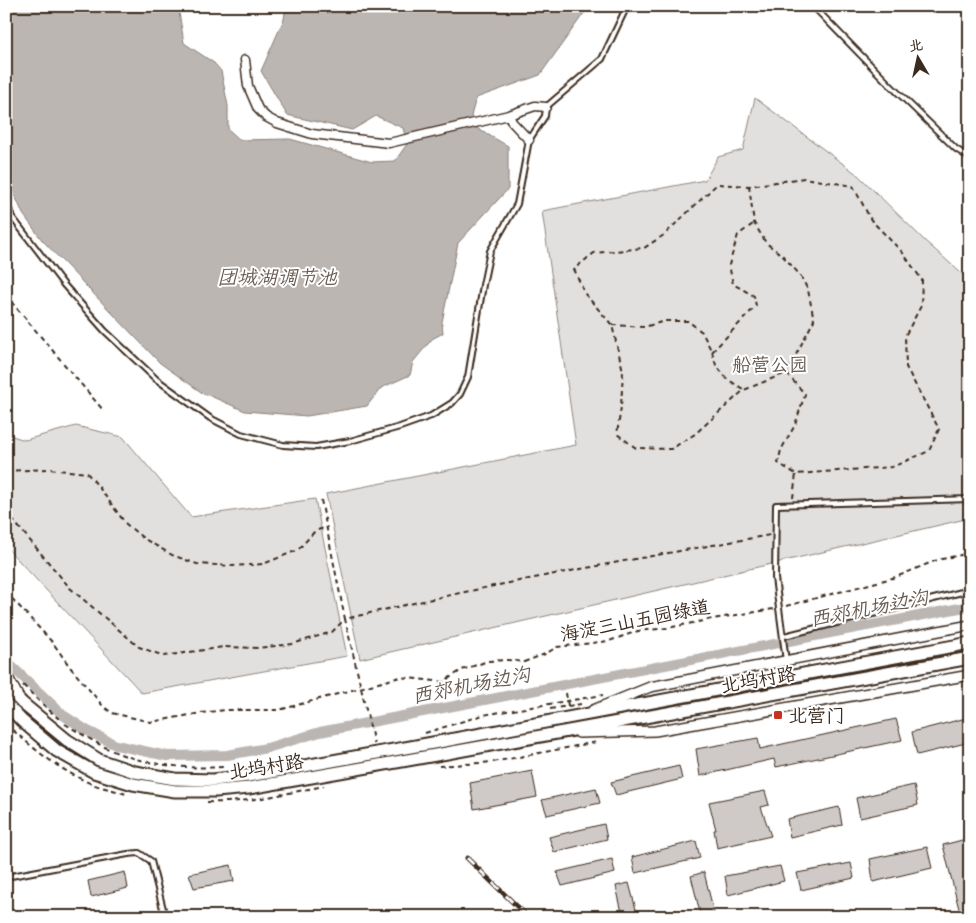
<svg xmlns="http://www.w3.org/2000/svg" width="976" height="923" font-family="Sriracha,'LXGW WenKai TC',sans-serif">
  <rect width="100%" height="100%" fill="#fff"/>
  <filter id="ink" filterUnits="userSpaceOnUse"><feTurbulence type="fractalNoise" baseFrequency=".02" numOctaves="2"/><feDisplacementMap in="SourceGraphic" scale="10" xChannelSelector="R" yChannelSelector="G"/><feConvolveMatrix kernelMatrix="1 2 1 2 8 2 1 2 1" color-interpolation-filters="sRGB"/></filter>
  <g filter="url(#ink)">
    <!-- green -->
    <g fill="#e2e0de" stroke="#8e857e">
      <path d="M755 98 858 175 925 241 970 281V518L360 659 326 494 576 445 542 211 705 180 718 157 743 150Z"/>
      <path d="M76 426 123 437 191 517 315 499 347 656 142 693 6 547V434L25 440Z"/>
    </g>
    <!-- water -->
    <path fill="#bcb6b3" stroke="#887e77" d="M6 6H178L184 43 214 63 221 71 228 106V129L240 140 290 139 372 162 395 161 407 144 403 128 376 116 352 130 287 115 261 71 284 19 286 6H589L540 75 476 98 471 116 478 129 508 146V189L458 243 442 322 443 333 432 339 413 362 410 375 381 388 367 406 307 416 245 411 201 392 160 363 42 240 23 214 13 191 10 173V155L6 138Z"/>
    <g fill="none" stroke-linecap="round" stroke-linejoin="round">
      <!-- canal -->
      <path stroke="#bcb6b3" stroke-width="10" d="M6 661 63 715 86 730 116 745 167 756 227 755 267 748 320 732 970 606"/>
    </g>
    <!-- building -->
    <g fill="#cfcac7" stroke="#3b2a1e">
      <path d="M970 717V742L917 755 912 732Z"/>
      <path d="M896 719 902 740 776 767 774 759 700 776 696 749 758 738 760 749Z"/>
      <path d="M679 766 682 779 616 795 611 782Z"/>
      <path d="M532 771 537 797 474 809 470 783Z"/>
      <path d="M914 785 918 805 860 818 856 798Z"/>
      <path d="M596 788 600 803 547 815 542 800Z"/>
      <path d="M765 791 769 805 761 807 771 836 717 848 714 830H716L709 802Z"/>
      <path d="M839 807 842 825 790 837 787 819Z"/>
      <path d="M604 824 607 839 554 852 549 837Z"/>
      <path d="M966 839 970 847V917H961L943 845Z"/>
      <path d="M696 841 700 858 635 873 632 857Z"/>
      <path d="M927 847 932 868 873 882 870 859Z"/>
      <path d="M612 859 615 873 562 886 557 872Z"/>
      <path d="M851 863 854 878 801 890 797 873Z"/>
      <path d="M231 865 234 881 194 888 189 874Z"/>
      <path d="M780 866 784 881 728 895 725 876Z"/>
      <path d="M125 872 128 888 91 897 88 881Z"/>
      <path d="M704 872 715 917H701L691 876Z"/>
      <path d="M629 883 638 917H623L616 886Z"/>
    </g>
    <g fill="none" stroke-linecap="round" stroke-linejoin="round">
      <defs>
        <g id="service">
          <path d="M813 6 888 83 956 149 970 158"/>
          <path d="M6 201 12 217 64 285 105 331 156 379 210 418 241 434 283 445 316 447 350 441 400 427 431 416 452 403 460 394 468 377 483 285 490 251 517 204 529 140 545 116 546 107 602 59 627 6"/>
          <path d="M784 636 970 590"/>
          <path d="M786 661 775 578 776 505 970 499"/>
          <path d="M6 877 128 854 139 853 151 861 165 917"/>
        </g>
        <g id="minor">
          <path d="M245 60 248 86 258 109 266 117 277 123 312 134 389 143 509 115 535 106 546 107"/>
          <path d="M509 115 512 122 529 140"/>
        </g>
        <g id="tertiary">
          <path d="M6 674 17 694"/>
          <path d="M593 710 650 687 970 625"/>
          <path d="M579 733 655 731 970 675"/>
        </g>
        <g id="primary">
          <path d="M6 686 22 703 67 740 99 760 135 772 175 779 213 780 248 776 444 741 970 643"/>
          <path d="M6 704 22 721 57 751 94 772 133 784 175 791H216L249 788 447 753 970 658"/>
        </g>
      </defs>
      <!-- service casing -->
      <use href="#service" stroke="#3b2a1e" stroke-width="8"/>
      <!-- minor casing -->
      <use href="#minor" stroke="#3b2a1e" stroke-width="11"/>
      <!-- tertiary casing -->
      <use href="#tertiary" stroke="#3b2a1e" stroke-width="12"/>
      <!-- primary casing -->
      <use href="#primary" stroke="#3b2a1e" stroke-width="15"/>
      <!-- path -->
      <g stroke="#3b2a1e" stroke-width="2" stroke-dasharray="5 4" stroke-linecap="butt">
        <path d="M749 186 754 223 766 243 782 255 800 275 808 290 814 320 787 372"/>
        <path d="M6 294 9 299 103 410"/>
        <path d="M612 325 644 327 665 321H688L702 332 712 352 716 365 727 379 743 389"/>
        <path d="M712 352 756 306 754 296 733 284 729 265 738 235 753 224"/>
        <path d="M6 471 49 469 87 473 98 486 126 524 143 538 172 555 197 564 233 566 263 564 298 550 315 531 327 527"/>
        <path d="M793 498 796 474 892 467 929 451 939 429 906 367 905 336 921 306 922 280 903 253 871 220 853 186 804 178 749 186 717 184 664 235 644 248 594 253 574 269 585 294 612 325 623 371 621 407 617 434 636 448 671 449 695 434 744 390 786 373 805 394 795 425 781 450 778 463 796 474"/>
        <path d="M321 500 345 619C485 585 628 560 770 535"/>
        <path d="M6 512 70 588 139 647 164 656 224 647 258 648 292 644 332 632 345 619 374 744"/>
        <path d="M6 592 53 643 70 667 103 706 112 713 151 722 201 713 226 710H279L400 677 443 682 462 670 488 661 508 660 524 662 545 654 557 647 609 641 638 631 668 628 712 619 774 609"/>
        <path d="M786 606 896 577 937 560 970 553"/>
        <path d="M23 685 38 700 59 719"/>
        <path d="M566 693 568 706"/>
        <path d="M550 709 581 704"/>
        <path d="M6 724C34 749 57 769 92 784 103 788 115 790 126 794"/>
        <path d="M65 724C84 735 103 748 123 755 155 766 191 769 223 767"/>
        <path d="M425 733 483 715 603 695"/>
        <path d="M439 766 493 762 597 742"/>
        <path d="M207 802C246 804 286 793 324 786"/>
      </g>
      <!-- service -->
      <use href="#service" stroke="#fff" stroke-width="4"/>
      <!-- minor -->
      <use href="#minor" stroke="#fff" stroke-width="8"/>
      <!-- tertiary -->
      <use href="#tertiary" stroke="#fff" stroke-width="9"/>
      <!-- primary -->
      <use href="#primary" stroke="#fff" stroke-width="11"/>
      <defs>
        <path id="rail" d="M467 858 528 917"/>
      </defs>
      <!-- rail casing -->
      <use href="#rail" stroke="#3b2a1e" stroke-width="5"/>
      <!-- rail -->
      <use href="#rail" stroke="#fff" stroke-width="3" stroke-dasharray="9" stroke-linecap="butt"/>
    </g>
  </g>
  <!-- markers -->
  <rect fill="#c8321e" stroke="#fff" stroke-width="2" x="773" y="710" width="10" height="10" rx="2.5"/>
  <g text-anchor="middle" stroke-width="4" stroke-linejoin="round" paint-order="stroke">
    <!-- park labels -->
    <g font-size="19" fill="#65584e" stroke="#fff">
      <text x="770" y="371">船营公园</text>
    </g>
    <!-- street labels -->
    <g font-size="19" fill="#3b2a1e" stroke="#fff">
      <text transform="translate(635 620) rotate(-11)" y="7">海淀三山五园绿道</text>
      <text transform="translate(758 679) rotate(-10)" y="7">北坞村路</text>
      <text transform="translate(266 766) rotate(-9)" y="7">北坞村路</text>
    </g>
    <!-- poi labels -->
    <g font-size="19" fill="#3b2a1e" stroke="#fff" text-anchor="start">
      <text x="788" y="722">北营门</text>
    </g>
    <!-- water labels -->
    <g font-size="20" font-style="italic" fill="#685b52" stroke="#fff">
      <text x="277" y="284">团城湖调节池</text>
      <text transform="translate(869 608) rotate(-11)" y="7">西郊机场边沟</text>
      <text transform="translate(471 685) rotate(-11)" y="7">西郊机场边沟</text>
    </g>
  </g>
  <!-- margin -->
  <rect width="976" height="923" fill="none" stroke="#fff" stroke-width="25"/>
  <rect x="12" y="12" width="951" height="898" fill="none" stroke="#3b2a1e" stroke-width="2" filter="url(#ink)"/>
  <!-- north arrow -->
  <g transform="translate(918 58) rotate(351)" stroke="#ffffff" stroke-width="4" paint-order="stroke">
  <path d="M0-4L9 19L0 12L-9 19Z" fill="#3b2a1e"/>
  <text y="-8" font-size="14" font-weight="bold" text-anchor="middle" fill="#3b2a1e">北</text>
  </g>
</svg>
